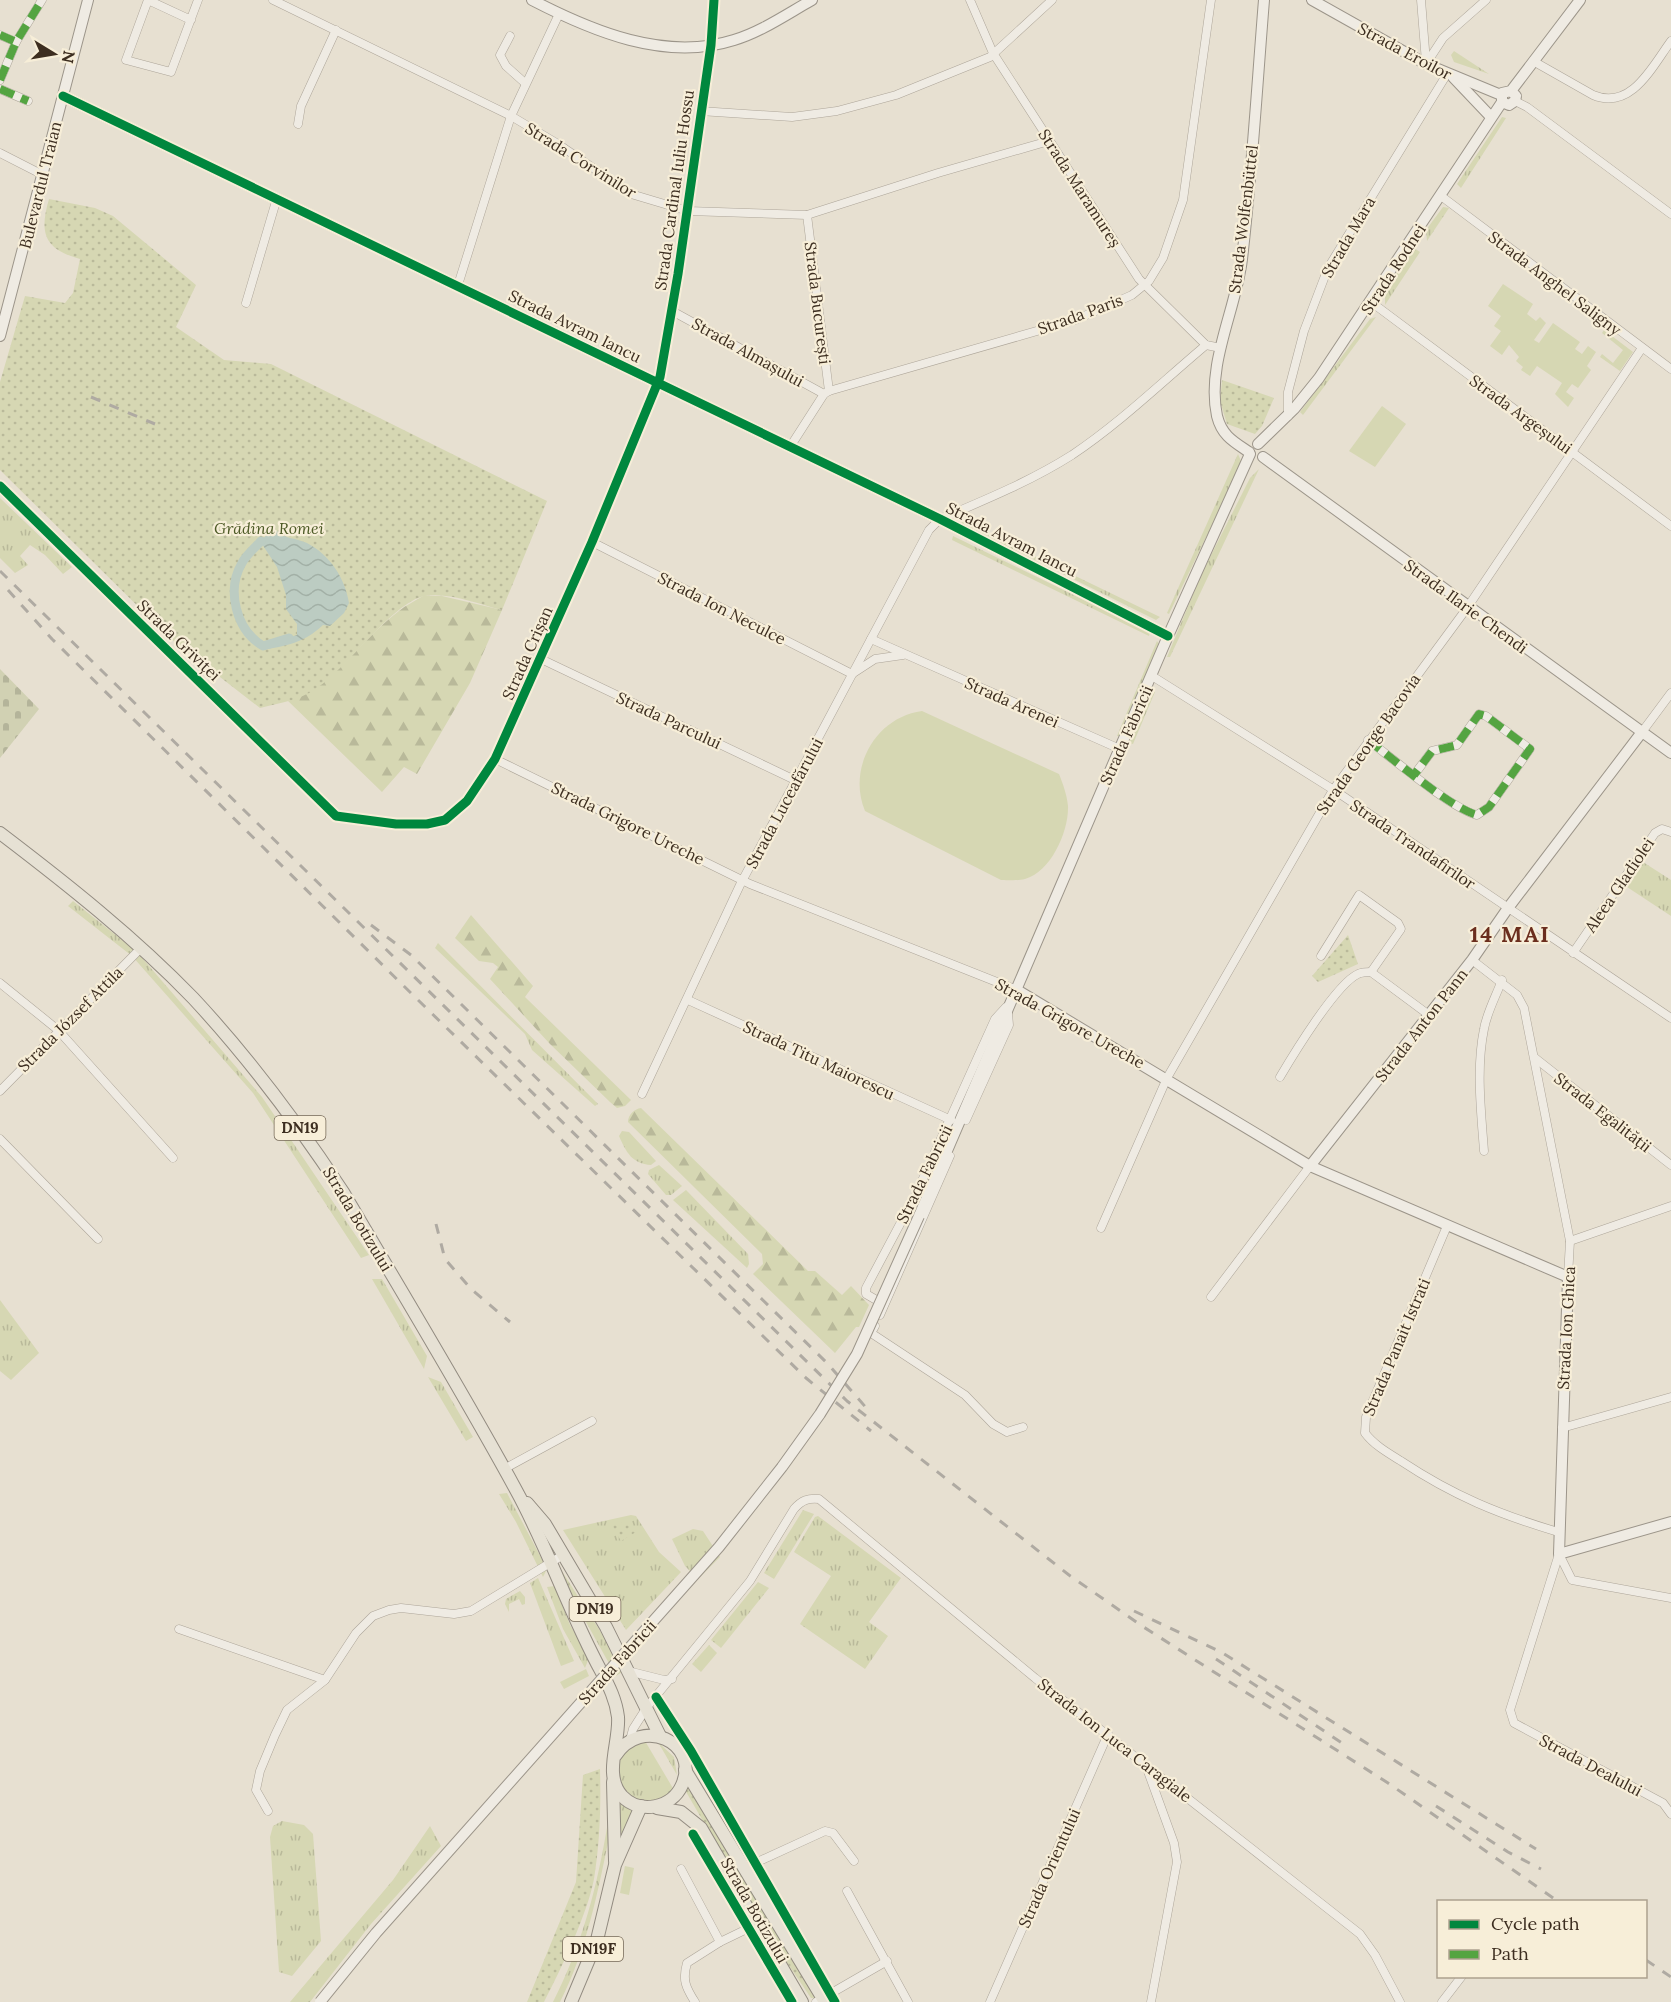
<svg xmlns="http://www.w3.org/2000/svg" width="1671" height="2002" font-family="Lora,serif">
  <defs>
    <pattern id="grass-tufts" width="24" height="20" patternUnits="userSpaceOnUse" patternTransform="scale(1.5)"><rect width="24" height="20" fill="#d6d7b3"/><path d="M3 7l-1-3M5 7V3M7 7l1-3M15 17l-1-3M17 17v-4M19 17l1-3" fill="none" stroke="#b9b99a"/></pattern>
    <pattern id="forest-firs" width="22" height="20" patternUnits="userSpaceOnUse" patternTransform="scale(1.5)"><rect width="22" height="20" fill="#d6d7b3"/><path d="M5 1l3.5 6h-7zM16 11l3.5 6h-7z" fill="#b9b99a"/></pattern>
    <pattern id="cemetery-stones" width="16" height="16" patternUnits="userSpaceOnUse" patternTransform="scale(1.5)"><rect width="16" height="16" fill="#d1d1b3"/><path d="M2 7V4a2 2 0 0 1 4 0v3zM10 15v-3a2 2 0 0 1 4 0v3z" fill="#b4b49a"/></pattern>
    <pattern id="park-dots" width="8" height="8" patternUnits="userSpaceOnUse" patternTransform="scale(1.5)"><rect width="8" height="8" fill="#d6d7b3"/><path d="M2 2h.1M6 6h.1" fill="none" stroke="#b9b99a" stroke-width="1.8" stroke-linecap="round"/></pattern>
    <pattern id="water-waves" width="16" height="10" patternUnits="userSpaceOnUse" patternTransform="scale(1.5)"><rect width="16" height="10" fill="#bcccc2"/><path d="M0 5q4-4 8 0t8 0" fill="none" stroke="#a2b0a6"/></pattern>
  </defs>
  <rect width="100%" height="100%" fill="#e7e0d1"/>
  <!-- grass -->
  <g fill="url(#grass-tufts)">
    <path d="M1454 51 1489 74 1454 62 1451 55Z"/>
    <path d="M1502 117 1506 118 1461 188 1457 184Z"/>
    <path d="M1443 207 1449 208 1427 241 1426 230Z"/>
    <path d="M1414 248 1420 252 1385 305V291Z"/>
    <path d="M1376 317 1303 415 1300 412 1370 319Z"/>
    <path d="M1238 454 1241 461 1238 471 1169 614 1167 613Z"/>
    <path d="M1259 469 1170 657H1167L1201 575 1250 478Z"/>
    <path d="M0 498 72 567 63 574 45 555 30 545 20 556 28 565 15 573 0 558Z"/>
    <path d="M962 521 1160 617 1156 620 966 526 961 524Z"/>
    <path d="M953 536 1150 632 1149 636 952 540Z"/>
    <path d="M1157 641 1159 644 1120 736H1117Z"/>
    <path d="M1152 691 1155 692 1133 744 1129 743Z"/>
    <path d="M1643 862 1671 880V916L1627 887Z"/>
    <path d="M73 901 137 952 262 1097 369 1255 361 1258 253 1093 132 956 68 906Z"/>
    <path d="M438 943 598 1104 595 1106 532 1050 525 1034 435 948Z"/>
    <path d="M622 1131 629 1132 656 1161 651 1165C632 1164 626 1152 619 1136Z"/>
    <path d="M659 1165 682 1186 671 1195H666L648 1174 649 1170Z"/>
    <path d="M686 1190 748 1254 749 1264 747 1268 673 1200Z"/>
    <path d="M372 1279H382L427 1356 424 1369Z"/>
    <path d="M0 1300 39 1353 11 1380 0 1371Z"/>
    <path d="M428 1377 441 1382 473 1437 466 1441Z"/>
    <path d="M507 1493 547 1569 543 1577 516 1522 499 1494Z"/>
    <path d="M803 1510 814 1514 774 1579 764 1573Z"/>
    <path d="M631 1515 636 1516 659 1552 681 1572 626 1630 563 1530Z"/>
    <path d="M818 1516 901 1578 869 1622 888 1636 865 1669 800 1624 831 1576 794 1552 815 1517Z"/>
    <path d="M693 1529 703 1531 720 1557 698 1579 685 1566 672 1539Z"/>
    <path d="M558 1565 625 1670 616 1676 556 1568Z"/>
    <path d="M538 1578 574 1661 561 1666 530 1583Z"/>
    <path d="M758 1582 769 1588 721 1648 711 1640Z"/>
    <path d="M555 1586 570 1625 589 1658 585 1668 563 1629 547 1587Z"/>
    <path d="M520 1591 525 1597V1604L522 1605 519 1599 509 1604V1612L505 1604 506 1599Z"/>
    <path d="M709 1645 717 1653 701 1672 692 1664Z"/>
    <path d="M586 1669 589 1676 564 1689 560 1682Z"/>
    <path d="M645 1741 674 1790 667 1798 641 1803 621 1790 616 1767 627 1747Z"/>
    <path d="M658 1742 674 1757 677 1775Z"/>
    <path d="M619 1803 635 1813 623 1837 618 1836Z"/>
    <path d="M282 1821 304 1825 313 1834 321 1941 292 1976 279 1972 270 1837 273 1826Z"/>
    <path d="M608 1822 610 1833C598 1891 587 1949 560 2002H553C583 1943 597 1887 608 1822Z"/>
    <path d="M430 1826 441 1846 371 1924 310 2002H290L393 1880Z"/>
    <path d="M625 1866 634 1868 629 1895 620 1893Z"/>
  </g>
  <!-- forest -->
  <g fill="url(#forest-firs)">
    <path d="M423 596H442L502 610 470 683 417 774 404 767 382 792 288 701C338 682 359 641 399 611 406 605 415 601 423 596Z"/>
    <path d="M471 915 533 986 525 997 631 1100 625 1106 617 1108 610 1102 550 1044 490 979 498 967 493 963 479 961 455 938Z"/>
    <path d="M641 1108 808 1271H815L842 1295 851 1286 869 1305 859 1327H856L835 1353 753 1274 763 1264 762 1254 628 1122C628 1115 634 1109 641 1108Z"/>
  </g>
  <!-- cemetery -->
  <path fill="url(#cemetery-stones)" d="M0 669 39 709 0 758Z"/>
  <!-- park -->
  <g fill="url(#park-dots)">
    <path d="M49 199 95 208 113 216 196 285 176 327 224 360 271 364 547 501 502 610C478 604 449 592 425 596 391 602 344 675 309 693 294 701 276 704 260 708L171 639 0 470V382L25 296 65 303 73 293 80 259C44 249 39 233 49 199Z"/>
    <path d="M1222 380 1274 398 1262 426 1255 434 1227 424 1220 401Z"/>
    <path d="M1348 935 1358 964 1318 982 1312 976Z"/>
    <path d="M629 1521 636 1532 621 1541 612 1525Z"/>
    <path d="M600 1769C601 1806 600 1842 594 1879 587 1915 561 1969 544 2002H527L576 1882 583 1775Z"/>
    <path d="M689 1782 816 1998H811L773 1942 685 1790Z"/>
  </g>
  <!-- garden -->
  <g fill="#d6d7b3">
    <path d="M1503 284 1533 304 1527 314 1536 321 1540 317 1546 323 1534 340 1539 343 1553 323 1580 342 1575 349 1582 354 1588 346 1596 352 1587 366 1591 370 1578 388 1572 384 1566 392 1574 398 1568 407 1555 394 1562 383 1537 366 1530 376 1521 370 1523 367 1516 361 1519 357 1509 345 1502 355 1490 346 1501 331 1494 326 1501 316 1488 306Z"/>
    <path d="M1604 330 1633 352 1620 371 1600 357 1602 354 1613 363 1623 350 1602 333Z"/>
    <path d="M1382 406 1406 424 1375 467 1349 451Z"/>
    <path d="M922 711 1059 774C1063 784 1067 795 1068 806 1069 831 1051 872 1025 879 1018 881 1008 880 1001 880L865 811C847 768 876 717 922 711Z"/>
  </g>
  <!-- water -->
  <path fill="url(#water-waves)" fill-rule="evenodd" d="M277 531C284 539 297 538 307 543 330 555 345 578 349 603L344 613 330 626 323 625C304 643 286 646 262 650 224 624 222 578 255 547 262 540 267 532 277 531ZM260 541 277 567 286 595V609L297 624V635L263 646C236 630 227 591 242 563 246 555 254 548 260 541Z"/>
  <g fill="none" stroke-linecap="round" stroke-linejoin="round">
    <!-- canal -->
    <path stroke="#bcccc2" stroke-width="9" d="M261 541C255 548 246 555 242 563 226 590 236 630 263 646L289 638"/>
    <defs>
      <g id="street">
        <path d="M273 0 511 116 558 144 631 194 688 211 807 215 938 173 1049 141"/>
        <path d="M970 0 993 53 1139 279 1206 345 1221 348"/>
        <path d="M1421 0 1426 62"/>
        <path d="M191 20 148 0 126 60 171 72 198 0"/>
        <path d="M0 35 16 42"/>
        <path d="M510 36 500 55 506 66 525 83"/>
        <path d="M1533 61 1593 95C1631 111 1652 67 1671 41"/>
        <path d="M1426 64 1443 38 1486 0"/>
        <path d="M0 80 16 42 42 0"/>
        <path d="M0 89 28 101"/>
        <path d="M1515 101 1527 107 1671 214"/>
        <path d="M700 111 792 117 837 111 896 95 990 57 1052 0"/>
        <path d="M298 124 301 106 336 30"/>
        <path d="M0 153 43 175"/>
        <path d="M1441 196 1671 369"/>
        <path d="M807 215 829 391"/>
        <path d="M458 285 511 116 559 14"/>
        <path d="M1371 302 1671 526"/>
        <path d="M246 303 277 198"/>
        <path d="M672 311 824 394"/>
        <path d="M1288 416V392L1304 331 1328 268 1447 74"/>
        <path d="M790 447 824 394 829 391 1075 320 1132 295 1149 281 1163 258 1183 200 1211 0"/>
        <path d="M592 542 852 674 875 659 903 655"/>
        <path d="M871 639 1120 749"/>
        <path d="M541 659 797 781"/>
        <path d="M1152 676 1337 792 1671 1018"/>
        <path d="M1642 732 1671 693"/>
        <path d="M1368 740C1392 758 1452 809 1477 815L1489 807 1530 749 1486 716 1479 714 1457 745 1432 751 1414 775"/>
        <path d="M495 759 750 884 1017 990"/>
        <path d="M336 816 396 824H427L445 820 467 801 495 759 592 542 660 377 678 274 711 45 714 0"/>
        <path d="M1573 953 1655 833 1662 829 1671 832"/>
        <path d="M1321 956 1359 895 1398 923 1401 929 1371 972"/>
        <path d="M1472 960 1517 995 1524 1008 1570 1241 1568 1277"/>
        <path d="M0 983 58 1030 173 1158"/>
        <path d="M688 1000 951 1120"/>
        <path d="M1535 1058 1671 1165"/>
        <path d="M1280 1077C1293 1055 1336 984 1358 974 1362 972 1366 972 1371 972L1429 1015"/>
        <path d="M0 1091 141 948"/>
        <path d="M642 1094 740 885 929 530 940 519C985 500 1031 481 1072 455 1120 423 1162 382 1206 345"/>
        <path d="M966 1120 1009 1025 1008 1013"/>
        <path d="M0 1139 98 1239"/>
        <path d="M1484 1151C1481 1111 1476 1068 1484 1029 1487 1012 1496 996 1502 980"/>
        <path d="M1447 1226 1366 1417 1365 1433C1374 1445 1388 1453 1401 1461 1454 1496 1498 1514 1558 1532"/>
        <path d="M1101 1228 1167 1078 1333 790 1467 608 1642 348"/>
        <path d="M1570 1241 1671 1206"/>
        <path d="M1211 1297 1310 1166"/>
        <path d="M884 1299 878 1301 866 1294V1288L916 1194 995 1019 1006 1007"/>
        <path d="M880 1315 950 1156"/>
        <path d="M875 1326 871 1333 965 1395 993 1424 1007 1432 1023 1427"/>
        <path d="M1562 1428 1671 1397"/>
        <path d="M504 1469 592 1421"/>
        <path d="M1559 1554 1510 1710 1514 1723 1663 1803 1671 1814"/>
        <path d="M1559 1554 1572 1580 1671 1598"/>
        <path d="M179 1629 325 1680"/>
        <path d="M628 1671 664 1680 672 1679"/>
        <path d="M656 1697 691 1751 835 2002"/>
        <path d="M630 1740 633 1729 647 1707 750 1581 794 1509C802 1500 808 1498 819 1499L1035 1678 1360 1934 1375 1955 1400 2002"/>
        <path d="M1146 1766 1174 1843 1177 1862 1151 2002"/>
        <path d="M268 1811 256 1790 260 1771 275 1735 287 1710 325 1680 356 1633 373 1616 389 1610 401 1608 454 1614 471 1611 563 1555"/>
        <path d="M693 1834 792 2002"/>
        <path d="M753 1864 825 1831 833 1833 854 1861"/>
        <path d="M681 1869 720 1942"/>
        <path d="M847 1891 908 2002"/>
        <path d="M695 2002C686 1988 682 1980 687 1963L720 1942 749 1928"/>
        <path d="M816 2002 887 1961"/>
        <path d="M990 2002 1108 1734"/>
        <path d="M1442 2002 1462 1976"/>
      </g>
      <g id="secondary">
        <path d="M532 0C592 31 665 62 734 40 761 32 787 14 812 0"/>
        <path d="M1312 0 1426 64 1501 95"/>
        <path d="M1453 77 1491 117"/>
        <path d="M63 96 940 519 1168 636"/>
        <path d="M1502 102 1509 105 1515 101 1516 96 1511 91"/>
        <path d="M0 336 88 0"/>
        <path d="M1258 444 1294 409 1319 378 1502 102V93L1511 91 1580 0"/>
        <path d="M1249 452C1234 442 1222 436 1217 416 1206 364 1236 310 1242 259 1252 173 1257 86 1264 0"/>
        <path d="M1263 457 1671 753"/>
        <path d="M0 486 336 816"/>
        <path d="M1017 990 1310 1166 1568 1277 1559 1554 1671 1522"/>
        <path d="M1310 1166 1472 960 1508 908 1642 732"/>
        <path d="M919 1216 1168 636 1250 454"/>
      </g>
      <g id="primary">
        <path d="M0 833C67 884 134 937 193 998 249 1058 298 1124 343 1192 401 1291 461 1389 516 1490 548 1548 569 1612 601 1671 609 1686 616 1700 618 1717 620 1742 603 1775 622 1796 640 1815 672 1808 682 1785 701 1742 641 1715 615 1756"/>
        <path d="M527 1503 545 1524 606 1627 660 1736"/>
        <path d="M685 1770 825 2002"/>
        <path d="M613 1782 615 1861"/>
        <path d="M657 1808 681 1812 701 1828 802 2002"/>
        <path d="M571 2002 597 1940 615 1865 641 1806"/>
      </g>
    </defs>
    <!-- street casing -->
    <use href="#street" stroke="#ada599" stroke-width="9"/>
    <!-- secondary casing -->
    <use href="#secondary" stroke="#9c958a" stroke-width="12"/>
    <!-- primary casing -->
    <use href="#primary" stroke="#928b80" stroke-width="14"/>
    <!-- street -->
    <use href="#street" stroke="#efebe3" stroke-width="8"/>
    <!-- secondary -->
    <use href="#secondary" stroke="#efebe3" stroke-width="10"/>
    <!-- primary -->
    <use href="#primary" stroke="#e6e1d4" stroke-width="12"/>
    <!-- rail -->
    <g stroke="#afaaa2" stroke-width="3" stroke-dasharray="10 10" stroke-linecap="butt">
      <path d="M91 397 155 424"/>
      <path d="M0 571 847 1401 1069 1575 1142 1626 1388 1783 1559 1902"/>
      <path d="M8 590 52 639 418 1000 806 1378 871 1431"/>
      <path d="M371 925 411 955 827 1363 869 1411"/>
      <path d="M436 1224 445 1259 471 1289 510 1322"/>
      <path d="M1134 1611 1221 1652 1536 1849"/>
      <path d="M1216 1659 1348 1747"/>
      <path d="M1436 1806 1508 1852 1541 1869"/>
      <path d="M1646 1960 1671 1977"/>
    </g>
    <defs>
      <path id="secondary-bridge" d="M320 2002 376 1933 719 1547 782 1467 820 1414 857 1354 919 1216"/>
    </defs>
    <!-- secondary-bridge casing -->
    <use href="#secondary-bridge" stroke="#9c958a" stroke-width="12" stroke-linecap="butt"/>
    <!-- secondary-bridge -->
    <use href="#secondary-bridge" stroke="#efebe3" stroke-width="10"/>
    <!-- quiet -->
    <g stroke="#54a441" stroke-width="8" stroke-dasharray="15 8" stroke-linecap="butt">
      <path d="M0 35 16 42"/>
      <path d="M0 80 16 42 42 0"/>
      <path d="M0 89 28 101"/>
      <path d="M1368 740C1392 758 1452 809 1477 815L1489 807 1530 749 1486 716 1479 714 1457 745 1432 751 1414 775"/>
    </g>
    <defs>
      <g id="cycleway">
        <path d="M63 96 940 519 1168 636"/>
        <path d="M0 486 336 816 396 824H427L445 820 467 801 495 759 592 542 660 377 678 274 711 45 714 0"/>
        <path d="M656 1697 691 1751 835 2002"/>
        <path d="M693 1834 792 2002"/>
      </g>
    </defs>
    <!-- cycleway casing -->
    <use href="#cycleway" stroke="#f7eed8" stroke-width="13"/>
    <!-- cycleway -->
    <use href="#cycleway" stroke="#00873e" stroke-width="9"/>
  </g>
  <g text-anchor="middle" stroke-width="4.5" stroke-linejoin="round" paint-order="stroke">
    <!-- shield labels -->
    <g fill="#f7eed8" stroke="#756857" stroke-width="1.5">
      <rect x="274.5" y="1116" width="51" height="24" rx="4.5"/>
      <rect x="569.5" y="1597" width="51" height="24" rx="4.5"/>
      <rect x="563" y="1937" width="60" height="24" rx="4.5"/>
    </g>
    <g font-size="15" font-weight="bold" fill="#3d2e20">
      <text x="300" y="1133">DN19</text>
      <text x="595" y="1614">DN19</text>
      <text x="593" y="1954">DN19F</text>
    </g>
    <!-- street labels -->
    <g font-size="16" fill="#3d2e20" stroke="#f7eed8">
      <text transform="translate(1405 51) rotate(28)" y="6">Strada Eroilor</text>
      <text transform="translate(581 160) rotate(32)" y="6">Strada Corvinilor</text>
      <text transform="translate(40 185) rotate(-76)" y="6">Bulevardul Traian</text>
      <text transform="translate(1080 188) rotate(57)" y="6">Strada Maramureș</text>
      <text transform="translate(674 190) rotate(-82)" y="6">Strada Cardinal Iuliu Hossu</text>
      <text transform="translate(1243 219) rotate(-83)" y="6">Strada Wolfenbüttel</text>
      <text transform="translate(1348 237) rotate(-60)" y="6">Strada Mara</text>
      <text transform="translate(1393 269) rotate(-57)" y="6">Strada Rodnei</text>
      <text transform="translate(1555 283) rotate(37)" y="6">Strada Anghel Saligny</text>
      <text transform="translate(818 303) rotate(83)" y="6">Strada București</text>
      <text transform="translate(1080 314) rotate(-20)" y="6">Strada Paris</text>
      <text transform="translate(575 326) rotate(26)" y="6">Strada Avram Iancu</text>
      <text transform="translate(748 352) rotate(29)" y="6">Strada Almașului</text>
      <text transform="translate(1521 414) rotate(36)" y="6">Strada Argeșului</text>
      <text transform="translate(1012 539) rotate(27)" y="6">Strada Avram Iancu</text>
      <text transform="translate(1466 606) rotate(36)" y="6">Strada Ilarie Chendi</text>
      <text transform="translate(722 608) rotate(27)" y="6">Strada Ion Neculce</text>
      <text transform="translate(179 640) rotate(44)" y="6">Strada Griviței</text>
      <text transform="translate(527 653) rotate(-66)" y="6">Strada Crișan</text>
      <text transform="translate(1012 702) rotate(24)" y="6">Strada Arenei</text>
      <text transform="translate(669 720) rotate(25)" y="6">Strada Parcului</text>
      <text transform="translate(1126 735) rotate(-66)" y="6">Strada Fabricii</text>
      <text transform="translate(1368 744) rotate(-55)" y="6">Strada George Bacovia</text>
      <text transform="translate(784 803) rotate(-62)" y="6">Strada Luceafărului</text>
      <text transform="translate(628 823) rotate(26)" y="6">Strada Grigore Ureche</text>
      <text transform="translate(1413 844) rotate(34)" y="6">Strada Trandafirilor</text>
      <text transform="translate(1619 885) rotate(-56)" y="6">Aleea Gladiolei</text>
      <text transform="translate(70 1019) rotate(-45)" y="6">Strada József Attila</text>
      <text transform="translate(1070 1023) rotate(29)" y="6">Strada Grigore Ureche</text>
      <text transform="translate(1421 1025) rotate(-52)" y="6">Strada Anton Pann</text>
      <text transform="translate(819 1060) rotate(25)" y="6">Strada Titu Maiorescu</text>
      <text transform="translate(1603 1112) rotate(38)" y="6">Strada Egalității</text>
      <text transform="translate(924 1174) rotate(-64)" y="6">Strada Fabricii</text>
      <text transform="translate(358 1219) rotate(59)" y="6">Strada Botizului</text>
      <text transform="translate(1566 1328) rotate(-87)" y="6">Strada Ion Ghica</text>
      <text transform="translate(1396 1347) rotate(-67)" y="6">Strada Panait Istrati</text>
      <text transform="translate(617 1662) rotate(-48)" y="6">Strada Fabricii</text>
      <text transform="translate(1115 1740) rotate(38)" y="6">Strada Ion Luca Caragiale</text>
      <text transform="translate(1591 1765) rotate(28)" y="6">Strada Dealului</text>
      <text transform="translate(1049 1868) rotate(-66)" y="6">Strada Orientului</text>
      <text transform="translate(755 1910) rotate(60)" y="6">Strada Botizului</text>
    </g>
    <!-- park labels -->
    <g font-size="16" font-style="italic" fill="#4d5a26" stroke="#f7eed8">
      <text x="269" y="534">Grădina Romei</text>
    </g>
    <!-- district labels -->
    <g font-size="22" font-weight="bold" letter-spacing="1.5" fill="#6b2e1e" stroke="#f7eed8">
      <text x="1510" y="942">14 MAI</text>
    </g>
  </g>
  <!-- legend -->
  <rect x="1437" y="1900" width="210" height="78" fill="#f7eed8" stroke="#ada18e" stroke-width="1.5"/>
  <rect x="1449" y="1920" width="30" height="9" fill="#00873e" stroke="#ada18e" stroke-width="1.5"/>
  <text x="1491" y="1930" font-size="18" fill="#3d2e20">Cycle path</text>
  <rect x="1449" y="1950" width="30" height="9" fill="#54a441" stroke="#ada18e" stroke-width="1.5"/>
  <text x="1491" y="1960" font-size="18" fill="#3d2e20">Path</text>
  <!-- north arrow -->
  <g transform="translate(54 54) rotate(101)" stroke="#f7eed8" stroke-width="4.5" paint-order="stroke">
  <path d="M0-4.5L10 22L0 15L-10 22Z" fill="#3d2e20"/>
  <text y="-9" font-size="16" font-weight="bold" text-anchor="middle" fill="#3d2e20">N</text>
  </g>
</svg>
